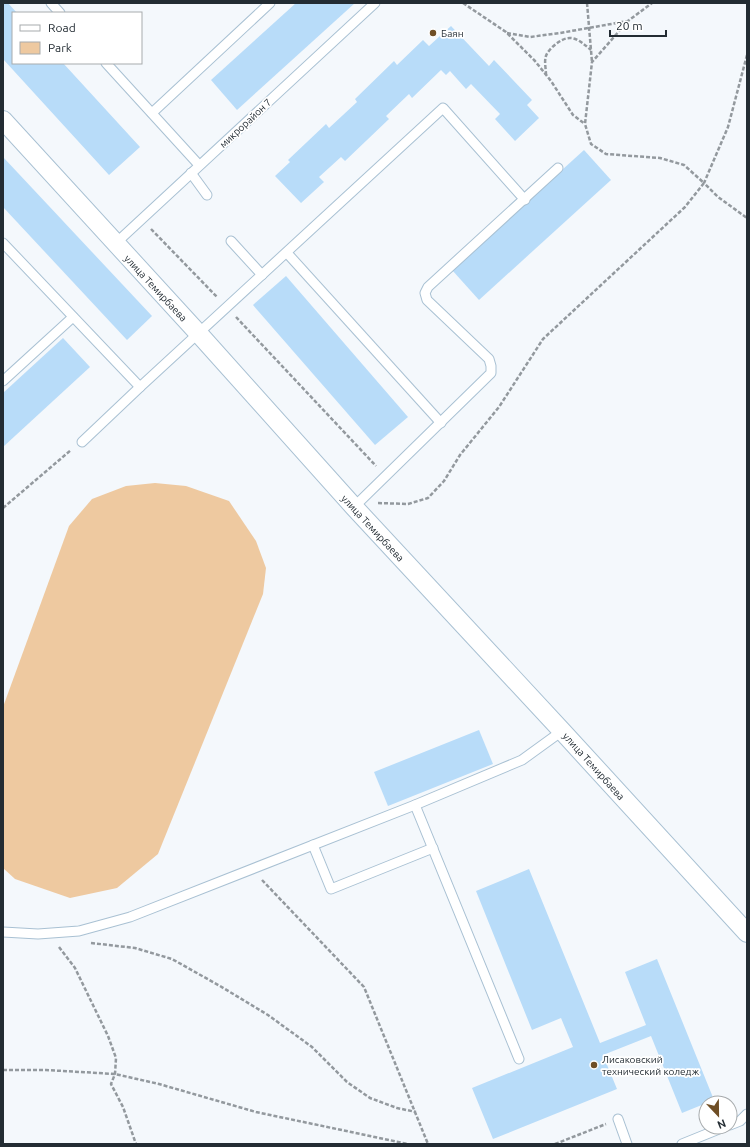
<svg xmlns="http://www.w3.org/2000/svg" width="750" height="1147" font-family="Ubuntu,sans-serif">
  <rect width="100%" height="100%" fill="#f4f8fc"/>
  <!-- green -->
  <path fill="#eec9a0" d="M155 483 186 486 229 501 256 541 266 568 263 594 158 854 117 888 70 898 15 879 3 868V707L69 526 92 499 126 486Z"/>
  <!-- building -->
  <g fill="#b8dcf9">
    <path d="M3 3H8L17 13H13V63H63L140 147 109 175 3 59Z"/>
    <path d="M296 3H355L237 110 211 80Z"/>
    <path d="M451 26 489 66 494 60 532 100 527 105 539 118 515 141 495 119 500 114 471 84 466 89 450 71 446 75 441 70 412 98 409 94 386 116 389 119 345 161 341 157 319 177 324 182 301 203 275 176 290 162 288 160 326 124 329 128 357 102 355 99 394 61 397 65 423 40 429 46Z"/>
    <path d="M584 150 611 180 479 300 452 270Z"/>
    <path d="M3 157 152 316 127 340 3 207Z"/>
    <path d="M286 276 408 417 375 445 253 305Z"/>
    <path d="M63 338 90 367 3 447V393Z"/>
    <path d="M479 730 493 764 388 806 374 772Z"/>
    <path d="M529 869 600 1043 646 1025 625 972 657 959 714 1100 682 1113 651 1036 603 1055 617 1089 493 1139 472 1088 573 1047 561 1018 532 1030 476 891Z"/>
  </g>
  <g fill="none" stroke-linecap="round" stroke-linejoin="round">
    <defs>
      <g id="service">
        <path d="M51 3 60 13"/>
        <path d="M106 63 199 165"/>
        <path d="M152 113 270 3"/>
        <path d="M191 173 207 195"/>
        <path d="M231 241 262 275"/>
        <path d="M3 243 140 387 443 108 525 200"/>
        <path d="M116 243 375 3"/>
        <path d="M287 253 441 423"/>
        <path d="M3 381 73 317"/>
        <path d="M82 442 140 387"/>
        <path d="M354 507 491 373V366L489 359 427 300 425 293 428 287 558 168"/>
        <path d="M415 805 519 1059"/>
        <path d="M313 845 331 889 433 848"/>
        <path d="M3 932 38 934 79 931 130 917 415 805 522 760 562 731"/>
        <path d="M618 1119 627 1144"/>
        <path d="M730 1125 740 1121 747 1114"/>
        <path d="M682 1144 724 1127"/>
      </g>
      <path id="minor" d="M3 120 199 334 354 507 562 731 747 933"/>
    </defs>
    <!-- service casing -->
    <use href="#service" stroke="#a9c1d3" stroke-width="11"/>
    <!-- minor casing -->
    <use href="#minor" stroke="#a9c1d3" stroke-width="20"/>
    <!-- path -->
    <g stroke="#93999e" stroke-width="2.5" stroke-dasharray="4 2" stroke-linecap="butt">
      <path d="M463 3 506 32 535 61 551 81 573 115 585 124"/>
      <path d="M587 3 592 62"/>
      <path d="M507 33 530 37 560 33 628 21"/>
      <path d="M747 55 728 127 704 183 718 197 747 218"/>
      <path d="M546 75C546 69 544 61 546 56 547 52 553 46 556 44 571 32 579 40 591 50"/>
      <path d="M151 229 217 297"/>
      <path d="M236 317 376 466"/>
      <path d="M378 503 408 504 428 498 444 481 460 455 499 407 543 339 685 207 704 183 684 165 660 158 606 154 591 144 585 124 592 62 628 21 652 3"/>
      <path d="M3 508 71 450"/>
      <path d="M262 880 364 987 428 1144"/>
      <path d="M91 943 135 948 172 959 220 986 268 1015 312 1047 347 1082 370 1098 397 1108 416 1112"/>
      <path d="M59 947 75 968 108 1036 116 1058 115 1074 111 1084 123 1107 136 1144"/>
      <path d="M3 1070H46L115 1074 159 1084 256 1112 408 1144"/>
      <path d="M555 1144 606 1124"/>
    </g>
    <!-- service -->
    <use href="#service" stroke="#fff" stroke-width="9"/>
    <!-- minor -->
    <use href="#minor" stroke="#fff" stroke-width="18"/>
  </g>
  <!-- markers -->
  <g fill="#6f4e25" stroke="#fff" stroke-width="1.5">
    <circle cx="433" cy="33" r="4"/>
    <circle cx="594" cy="1065" r="4"/>
  </g>
  <g text-anchor="middle" stroke-width="3.5" stroke-linejoin="round" paint-order="stroke">
    <!-- poi labels -->
    <g font-size="10" fill="#232c33" stroke="#fff" text-anchor="start">
      <text x="441" y="37">Баян</text>
      <text x="602" y="1063">Лисаковский<tspan x="602" dy="12">технический коледж</tspan></text>
    </g>
    <!-- street labels -->
    <g font-size="10" fill="#232c33" stroke="#fff">
      <text transform="translate(245 123) rotate(-43)" y="4">микрорайон 7</text>
      <text transform="translate(156 288) rotate(47)" y="4">улица Темирбаева</text>
      <text transform="translate(373 528) rotate(47)" y="4">улица Темирбаева</text>
      <text transform="translate(594 766) rotate(48)" y="4">улица Темирбаева</text>
    </g>
  </g>
  <!-- border -->
  <rect width="750" height="1147" fill="none" stroke="#232c33" stroke-width="8"/>
  <!-- legend -->
  <rect x="12" y="12" width="130" height="52" fill="#ffffff" stroke="#a7abad"/>
  <rect x="20" y="25" width="20" height="6" fill="#ffffff" stroke="#a7abad"/>
  <text x="48" y="32" font-size="12" fill="#232c33">Road</text>
  <rect x="20" y="42" width="20" height="12" fill="#eec9a0" stroke="#a7abad"/>
  <text x="48" y="52" font-size="12" fill="#232c33">Park</text>
  <!-- north arrow -->
  <g transform="translate(718 1115) rotate(158)"><circle r="19" fill="#ffffff" stroke="#a7abad"/>
  <path d="M0-3L7 15L0 10L-7 15Z" fill="#6f4e25"/>
  <text y="-6" font-size="11" font-weight="bold" text-anchor="middle" fill="#232c33">N</text>
  </g>
  <!-- scale -->
  <path d="M610 30v6h56v-6" fill="none" stroke="#232c33" stroke-width="2"/>
  <text x="616" y="30" font-size="12" fill="#232c33" stroke="#ffffff" stroke-width="3" paint-order="stroke">20 m</text>
</svg>
